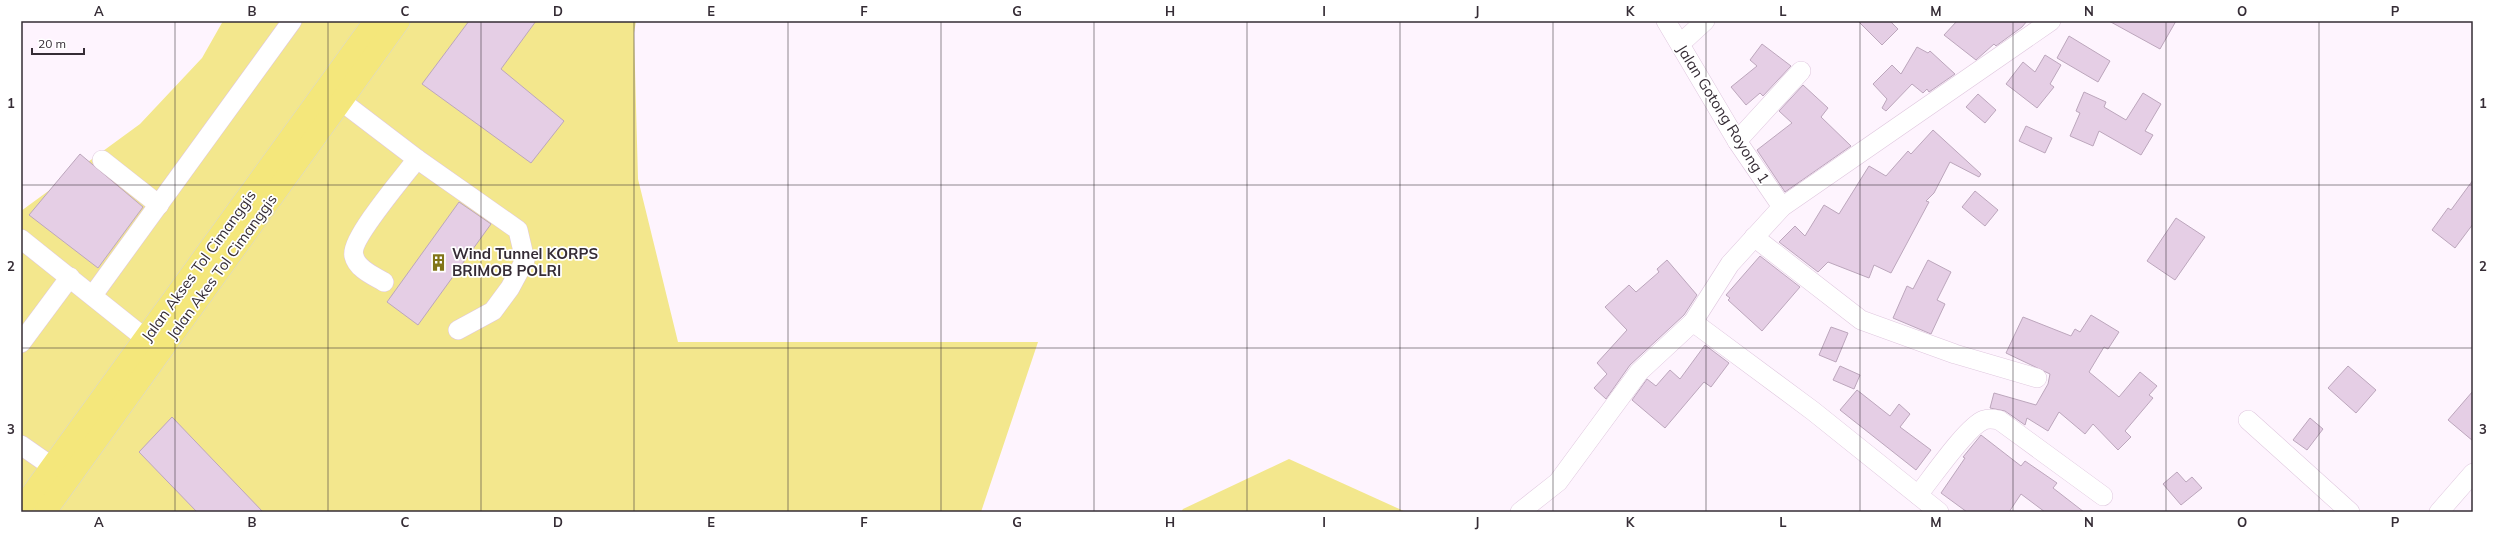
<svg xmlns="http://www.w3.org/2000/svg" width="2494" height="533" font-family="Mulish,sans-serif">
  <rect width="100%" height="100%" fill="#fef4fe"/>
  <!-- green -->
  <g fill="#f3e78d">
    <path d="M223 21H636L634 33 638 179 678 342H1038L981 512H21V211L140 124 202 58Z"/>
    <path d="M1289 459 1406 512H1181L1183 509Z"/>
  </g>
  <!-- building -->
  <g fill="#e5cee5" stroke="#bca6bc">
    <path d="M469 21H536L501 69 564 121 531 163 422 84Z"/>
    <path d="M1858 21H1890L1898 29 1882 45Z"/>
    <path d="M1957 21H2027L2022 27 1996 46 1994 44 1976 60 1944 35Z"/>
    <path d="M2109 21H2176L2160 49Z"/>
    <path d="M2069 36 2110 61 2098 82 2057 58Z"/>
    <path d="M1762 44 1791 66 1763 96 1760 93 1746 105 1731 87 1757 66 1750 60Z"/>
    <path d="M1917 47 1928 53 1930 51 1955 74 1929 92 1927 89 1923 93 1912 84 1886 111 1882 108 1887 99 1873 84 1892 65 1901 74Z"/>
    <path d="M2045 55 2061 65 2050 84 2054 87 2037 108 2006 84 2023 62 2035 72Z"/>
    <path d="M1803 85 1828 108 1821 117 1851 146 1785 192 1757 150 1792 123 1779 111Z"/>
    <path d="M2084 92 2106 102 2104 107 2126 120 2143 93 2161 104 2145 131 2153 135 2141 155 2099 131 2093 146 2070 136 2080 113 2076 111Z"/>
    <path d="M1978 94 1996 110 1985 123 1966 107Z"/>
    <path d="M2026 126 2052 138 2045 153 2019 141Z"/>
    <path d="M1933 130 1981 174 1979 177 1950 162 1934 193 1926 201 1929 202 1891 273 1874 265 1869 278 1828 262 1818 272 1779 242 1795 226 1805 236 1824 205 1839 214 1869 166 1886 176 1908 151 1911 154Z"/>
    <path d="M80 154 143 207 98 268 29 215Z"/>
    <path d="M2473 180V224L2455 248 2432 230 2448 208 2451 210Z"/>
    <path d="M1975 191 1998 210 1985 226 1962 207Z"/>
    <path d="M459 202 491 224 418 325 387 302Z"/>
    <path d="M2176 218 2205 237 2175 280 2147 261Z"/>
    <path d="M1760 256 1800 287 1762 331 1728 300 1730 298 1726 295Z"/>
    <path d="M1667 260 1697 295 1684 315 1630 365 1606 399 1594 388 1607 374 1597 363 1627 330 1605 307 1629 285 1636 292 1659 272 1657 269Z"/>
    <path d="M1928 260 1951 272 1937 300 1945 304 1931 334 1893 318 1907 286 1913 289Z"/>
    <path d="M2091 315 2119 332 2108 349 2104 347 2089 372 2119 397 2140 372 2157 386 2149 395 2153 398 2125 431 2131 437 2118 450 2093 424 2085 434 2059 412 2048 431 2027 418 2025 425 2005 411 1990 408 1994 393 2036 405 2048 384 2050 374 2006 353 2023 317 2071 336 2075 329 2080 332Z"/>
    <path d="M1831 327 1848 333 1836 362 1819 355Z"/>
    <path d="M1705 345 1729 363 1711 387 1704 382 1665 428 1632 400 1647 379 1656 386 1670 370 1680 379Z"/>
    <path d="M1840 366 1860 375 1854 389 1833 380Z"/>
    <path d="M2348 366 2376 390 2356 413 2328 388Z"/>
    <path d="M1857 390 1890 416 1899 404 1910 414 1900 427 1931 450 1916 470 1840 410Z"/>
    <path d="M2473 391V441L2448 420Z"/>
    <path d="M172 417 263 512H197L139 452Z"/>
    <path d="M2310 418 2323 429 2307 450 2293 440Z"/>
    <path d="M1981 435 2021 466 2025 461 2057 483 2053 488 2084 512H2045L2021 494 2009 512H1967L1941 493 1965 458 1963 457Z"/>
    <path d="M2177 472 2186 482 2192 477 2202 488 2181 505 2163 484Z"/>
  </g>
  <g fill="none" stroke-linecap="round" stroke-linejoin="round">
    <defs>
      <g id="minor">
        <path d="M1666 21 1737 141 1782 207"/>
        <path d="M1680 44 1705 21"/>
        <path d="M341 101 417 159 518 230 525 260 510 288 493 311 458 330"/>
        <path d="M1737 141 1801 71"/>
        <path d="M102 160 159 205"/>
        <path d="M1754 237 1861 320 1955 354 2037 378"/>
        <path d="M21 239 156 347"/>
        <path d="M384 282C374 276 357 269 354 256 349 240 405 175 417 159"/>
        <path d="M93 295 292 21"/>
        <path d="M1693 322 1813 411 1939 512"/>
        <path d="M21 343 70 277"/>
        <path d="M2248 420 2350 512"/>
        <path d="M21 445 64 475"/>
        <path d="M1918 495C1931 479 1967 426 1984 420 1989 418 1994 419 1999 420L2103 496"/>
        <path d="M1520 512 1558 482 1639 372 1693 322 1730 264 1782 207 2051 21"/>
        <path d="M2439 512 2473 473"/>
      </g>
      <g id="major">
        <path d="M21 509 375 21"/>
        <path d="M45 512 399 21"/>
      </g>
    </defs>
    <!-- minor casing -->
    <use href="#minor" stroke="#dfc7de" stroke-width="20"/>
    <!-- major casing -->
    <use href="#major" stroke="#d7d5d7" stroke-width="23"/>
    <!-- minor -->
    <use href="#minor" stroke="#fff" stroke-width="19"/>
    <!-- major -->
    <use href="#major" stroke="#f4e77b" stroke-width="22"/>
  </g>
  <!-- grid -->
  <path fill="none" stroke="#352c35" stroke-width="1" stroke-opacity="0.55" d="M175 21V512M328 21V512M481 21V512M634 21V512M788 21V512M941 21V512M1094 21V512M1247 21V512M1400 21V512M1553 21V512M1706 21V512M1860 21V512M2013 21V512M2166 21V512M2319 21V512M21 185H2473M21 348H2473"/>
  <!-- icons -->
  <defs>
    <symbol id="building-bare" viewBox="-9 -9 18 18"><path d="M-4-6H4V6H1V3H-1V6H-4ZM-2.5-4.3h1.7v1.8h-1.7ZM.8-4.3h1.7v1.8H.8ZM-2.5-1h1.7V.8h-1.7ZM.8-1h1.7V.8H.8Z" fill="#817518" stroke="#fff" stroke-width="2.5" paint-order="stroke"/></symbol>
  </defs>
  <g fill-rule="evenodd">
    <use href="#building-bare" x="426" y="250" width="25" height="25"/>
  </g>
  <g text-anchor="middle" stroke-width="3.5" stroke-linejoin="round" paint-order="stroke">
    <!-- street labels -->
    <g font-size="15" fill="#352c35" stroke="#fff">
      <text transform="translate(1723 114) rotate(58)" y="5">Jalan Gotong Royong 1</text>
      <text transform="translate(199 266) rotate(-54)" y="5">Jalan Akses Tol Cimanggis</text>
      <text transform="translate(222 267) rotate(-54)" y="5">Jalan Akes Tol Cimanggis</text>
    </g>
    <!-- poi labels -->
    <g font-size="15" font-weight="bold" fill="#352c35" stroke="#fff" text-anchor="start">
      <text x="452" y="259">Wind Tunnel KORPS<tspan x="452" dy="17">BRIMOB POLRI</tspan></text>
    </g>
  </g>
  <!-- border -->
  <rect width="2494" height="533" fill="none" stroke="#ffffff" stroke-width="44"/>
  <!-- scale -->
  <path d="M32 48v6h52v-6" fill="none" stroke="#352c35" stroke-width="2"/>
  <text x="38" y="48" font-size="12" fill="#352c35" stroke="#ffffff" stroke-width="3" paint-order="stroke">20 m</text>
  <rect x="22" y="22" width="2450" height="489" fill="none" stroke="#352c35" stroke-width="1.5"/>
  <g font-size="13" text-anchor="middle" font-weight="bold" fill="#352c35">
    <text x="99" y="16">A</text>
    <text x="252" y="16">B</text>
    <text x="405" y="16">C</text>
    <text x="558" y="16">D</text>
    <text x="711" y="16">E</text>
    <text x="864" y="16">F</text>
    <text x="1017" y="16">G</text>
    <text x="1170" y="16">H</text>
    <text x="1324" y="16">I</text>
    <text x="1477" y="16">J</text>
    <text x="1630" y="16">K</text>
    <text x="1783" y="16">L</text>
    <text x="1936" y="16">M</text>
    <text x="2089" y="16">N</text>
    <text x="2242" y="16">O</text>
    <text x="2395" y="16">P</text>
    <text x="11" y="108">1</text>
    <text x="2483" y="108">1</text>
    <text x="11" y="271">2</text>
    <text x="2483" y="271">2</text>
    <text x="11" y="434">3</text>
    <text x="2483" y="434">3</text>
    <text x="99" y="527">A</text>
    <text x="252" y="527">B</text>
    <text x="405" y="527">C</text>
    <text x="558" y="527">D</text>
    <text x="711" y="527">E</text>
    <text x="864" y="527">F</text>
    <text x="1017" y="527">G</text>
    <text x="1170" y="527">H</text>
    <text x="1324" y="527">I</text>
    <text x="1477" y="527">J</text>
    <text x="1630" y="527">K</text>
    <text x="1783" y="527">L</text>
    <text x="1936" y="527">M</text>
    <text x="2089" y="527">N</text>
    <text x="2242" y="527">O</text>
    <text x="2395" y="527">P</text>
  </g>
</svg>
